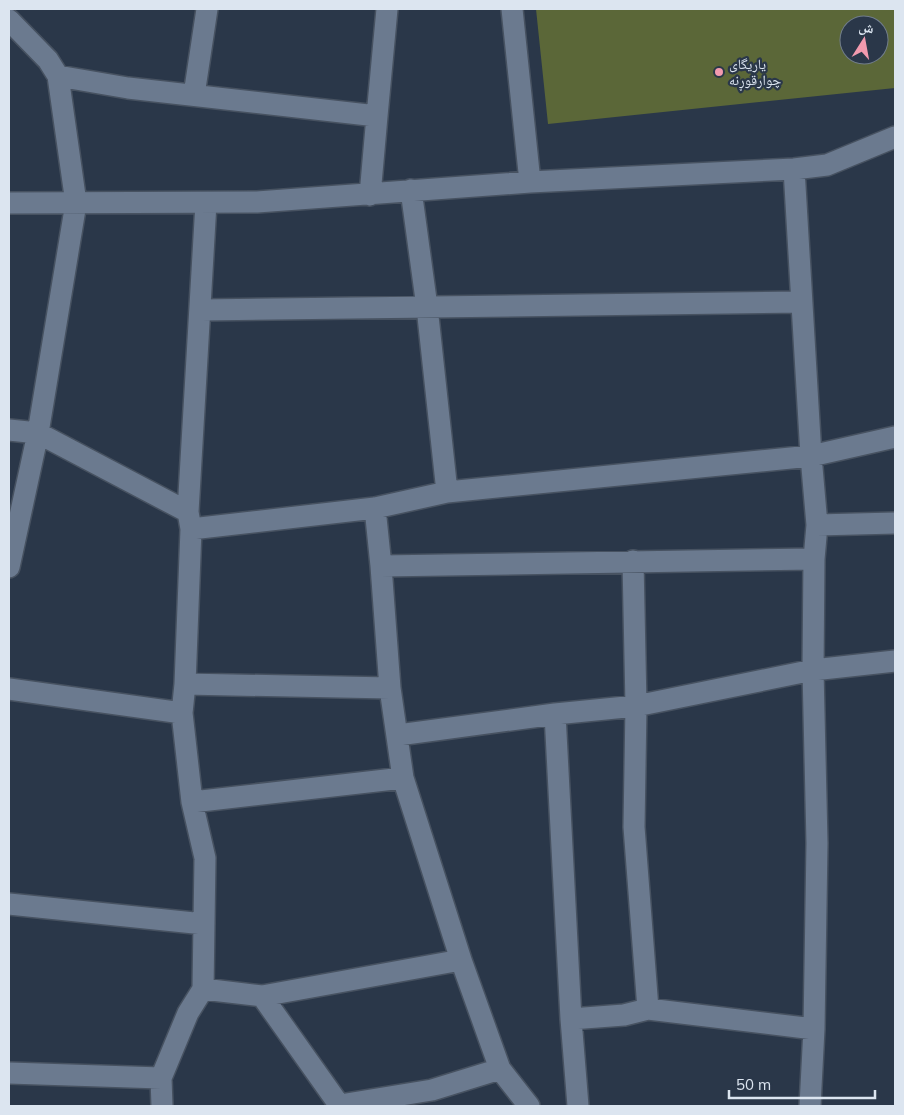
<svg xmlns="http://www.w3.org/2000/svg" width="904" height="1115" font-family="Mulish,'Noto Naskh Arabic',sans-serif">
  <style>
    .green { fill: #5b6738; fill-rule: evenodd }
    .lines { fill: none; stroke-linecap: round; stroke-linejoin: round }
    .minor-casing { stroke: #475261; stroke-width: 24 }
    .minor { stroke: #6b7a8f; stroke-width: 21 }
    .poi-dot { fill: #f29aae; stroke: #2a3749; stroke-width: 2 }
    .labels { text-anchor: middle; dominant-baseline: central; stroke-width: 4.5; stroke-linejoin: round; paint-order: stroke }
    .poi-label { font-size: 14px; fill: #dce5f0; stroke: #2a3749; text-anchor: start }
  </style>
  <rect width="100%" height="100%" fill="#2a3749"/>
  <path class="green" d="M536 9H895V88L548 124ZM849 25H879V55H849Z"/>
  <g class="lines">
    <defs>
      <path id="minor" d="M512 9 530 182
        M9 20 48 60 58 76 76 203 38 433 9 567
        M58 76 128 88 377 116 370 195
        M194 95 207 9
        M377 116 387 9
        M794 169 811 456 817 525 814 559 813 670 817 843 814 1029 810 1106
        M411 190 427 307 447 492
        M9 203 257 202 530 182 794 169 827 165 895 137
        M201 310 801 302
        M9 430 38 433 188 512
        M375 508 381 566 390 688 403 778 461 960
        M817 525 895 523
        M191 529 375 508 447 492 811 456 895 437
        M633 561 636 706 634 827 648 1009
        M381 566 814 559
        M185 684 390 688
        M9 689 182 713
        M555 714 571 1019 578 1106
        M398 735 555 714 636 706 813 670 895 661
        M192 802 403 778
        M9 904 204 924
        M203 989 262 996 461 960 500 1069 529 1106
        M262 996 340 1106
        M571 1019 624 1015 648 1009 814 1029
        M9 1073 161 1078
        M340 1105 432 1090 500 1069
        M162 1106 161 1078 188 1013 203 989 205 858 192 802 182 713 185 684 191 529 188 512 206 203"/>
    </defs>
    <use href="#minor" class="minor-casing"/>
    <use href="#minor" class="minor"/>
  </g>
  <circle class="poi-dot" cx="719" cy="72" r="5"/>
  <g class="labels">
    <g class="poi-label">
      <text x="729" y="64">یاریگای<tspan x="729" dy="16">چوارقوڕنە</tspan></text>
    </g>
  </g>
  <rect width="904" height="1115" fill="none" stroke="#dce5f0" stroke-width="20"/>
  <g transform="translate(864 40) rotate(11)"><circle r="24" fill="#2a3749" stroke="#717d8c"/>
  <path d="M0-4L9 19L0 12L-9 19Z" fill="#f29aae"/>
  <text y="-8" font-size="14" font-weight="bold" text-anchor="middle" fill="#dce5f0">ش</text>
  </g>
  <path d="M729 1090v8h146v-8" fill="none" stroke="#dce5f0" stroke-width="2.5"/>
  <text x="736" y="1090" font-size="15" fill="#dce5f0" stroke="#2a3749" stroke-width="4" paint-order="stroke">50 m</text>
</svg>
